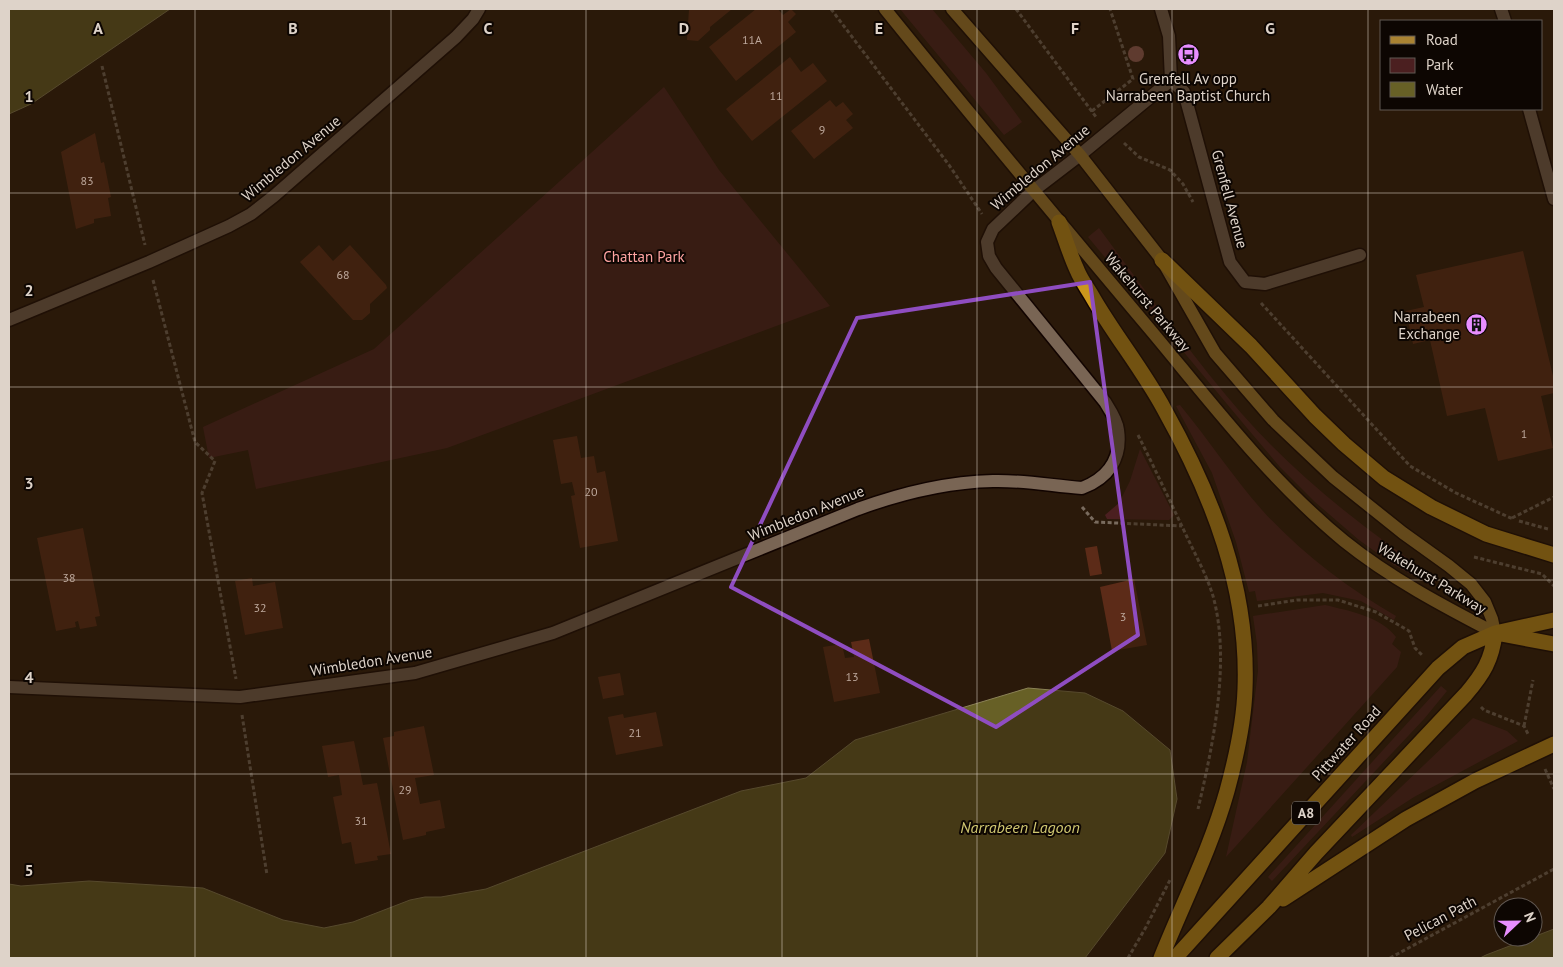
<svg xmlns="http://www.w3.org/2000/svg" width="1563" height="967" font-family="'PT Sans',sans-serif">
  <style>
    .green { fill: #4b1f20 }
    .water { fill: #676026; stroke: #8b8257 }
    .building { fill: #5c2b18 }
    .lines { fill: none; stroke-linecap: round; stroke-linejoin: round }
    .minor-casing { stroke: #120400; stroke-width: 15 }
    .major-casing { stroke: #120400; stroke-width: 15 }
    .highway-casing { stroke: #120400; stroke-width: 18 }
    .path { stroke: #796b5e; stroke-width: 3; stroke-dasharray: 4 2.5; stroke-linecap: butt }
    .minor { stroke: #796554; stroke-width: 12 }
    .major { stroke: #aa8332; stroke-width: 12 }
    .highway { stroke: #cb971c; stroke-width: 15 }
    .tree { fill: #9f655e }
    .marked { fill: none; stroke: #8f4dc1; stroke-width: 4; stroke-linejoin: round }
    .grid { fill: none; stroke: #ded3c9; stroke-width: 1; stroke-opacity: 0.55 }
    .labels { text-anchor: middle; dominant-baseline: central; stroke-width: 4; stroke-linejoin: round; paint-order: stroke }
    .number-label { font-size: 12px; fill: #bea99d }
    .shield { fill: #0d0602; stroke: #9f968d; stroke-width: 1 }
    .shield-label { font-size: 14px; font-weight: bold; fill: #ded3c9 }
    .poi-label { font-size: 15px; fill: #ded3c9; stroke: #0d0602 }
    .street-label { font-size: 15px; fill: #ded3c9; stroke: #0d0602 }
    .park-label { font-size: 15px; fill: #ffa4a2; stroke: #0d0602 }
    .water-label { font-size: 16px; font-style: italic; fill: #d1c871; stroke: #0d0602 }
    .grid-label { font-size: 16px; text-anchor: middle; font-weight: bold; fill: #ded3c9; stroke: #0d0602; stroke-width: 4; stroke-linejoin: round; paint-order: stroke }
  </style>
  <rect width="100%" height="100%" fill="#2a190a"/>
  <path class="green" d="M900 9H932L986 73 1022 122 1004 135Z
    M664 87 719 170 830 306 447 448 256 489 248 450 209 458 203 427 374 349Z
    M1099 228C1145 290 1191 355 1242 414 1299 479 1367 531 1438 579L1432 586 1394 565 1359 540 1315 502 1280 467 1247 428 1088 237Z
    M1180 405C1208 439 1233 477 1262 510 1300 552 1347 588 1396 616L1394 620 1361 601 1323 593 1257 601 1255 591 1249 592 1236 542 1212 473 1176 406Z
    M1140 449 1174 515 1169 520 1107 519 1105 515 1119 503 1130 481Z
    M1325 605C1349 611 1380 616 1396 637L1392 644 1401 652 1397 667 1226 857 1247 762 1258 671 1257 644 1253 616Z
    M1441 686 1447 691 1424 719 1272 881 1268 877Z
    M1473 718 1507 731 1518 741 1414 797 1352 837 1351 835Z"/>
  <path class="water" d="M9 9H170L31 104 9 114Z
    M1028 688 1085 693 1123 711 1170 750 1177 799 1165 853 1085 958H9V884L21 886 89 881 203 888 283 920 324 928 353 922 410 900 425 897H441L486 889 741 791 806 778 855 740Z
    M1554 929V958H1480L1486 955Z"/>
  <path class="building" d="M689 9H732L710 27V30L698 41 687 40Z
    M756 9H778L783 15 791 9 796 14 788 22 796 32 736 81 709 47Z
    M790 57 801 72 813 63 827 81 752 141 726 109Z
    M830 100 836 107 843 102 853 114 846 120 853 128 814 159 791 131Z
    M95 133 101 163 104 162 111 197 108 198 111 216 94 219V223L76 229 61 152Z
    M319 245 333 261 350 245 386 285 387 288 370 304V313L362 320H353L300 262Z
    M1523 251 1554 380V393L1541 396 1553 448 1498 461 1485 408 1447 416 1430 340 1413 344 1406 311 1424 307 1416 275Z
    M577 436 581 458 594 456 597 473 605 471 618 541 580 548 571 496 575 495 572 482 561 484 553 440Z
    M83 528 100 616 95 617 97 626 80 629 78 621 75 622 76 627 56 631 37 538Z
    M1097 546 1102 574 1090 576 1085 548Z
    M252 578 253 586 275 582 283 628 245 635 235 581Z
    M1134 579 1147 645 1112 651 1100 587Z
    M869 639 880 693 834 702 823 647 842 644 845 658 854 657 851 642Z
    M620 673 624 695 603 699 598 677Z
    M656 712 663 746 616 755 608 717 623 714 624 718Z
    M424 726 434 775 415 778 420 804 440 800 445 828 426 832V835L403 840 383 738 394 736V732Z
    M354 741 363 785 377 783 391 854 377 856 378 860 355 864 351 842 342 844 333 797 342 795 339 775 328 777 322 746Z"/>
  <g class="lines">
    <defs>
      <path id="minor" d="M1161 9 1169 36 1171 80 1184 92 1230 262 1245 282 1265 284 1360 255
        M1501 9 1505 21
        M1529 109 1554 199
        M9 320 149 262 229 226 251 214 274 196 456 37 473 19 479 9
        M9 687 240 697 415 673 553 633 858 509C902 493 947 482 993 481 1023 480 1053 486 1082 488 1108 478 1122 459 1118 430 1117 420 1110 410 1105 402L996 268 989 256 987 242 993 229 1033 191 1080 155 1171 80"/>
      <path id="major" d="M885 9C973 118 1063 226 1153 333 1213 405 1271 481 1344 541 1390 578 1443 606 1495 633
        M952 9 1080 155 1162 260 1215 353 1273 420 1333 477 1403 533 1449 566 1471 584 1485 602 1492 619 1495 633"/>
      <path id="highway" d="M1059 222C1065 238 1070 255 1077 270 1081 280 1088 289 1093 298 1115 336 1143 370 1164 409 1212 495 1249 588 1245 689 1244 723 1236 758 1227 791 1211 848 1183 903 1161 958
        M1162 260 1251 346 1315 416 1344 444 1384 478 1431 507 1486 534 1554 555
        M1501 634 1554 644
        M1283 899 1406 819 1475 781 1554 744
        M1175 958 1438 668 1463 647 1495 633 1554 620
        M1217 958 1269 907 1316 853 1466 694C1483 674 1492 660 1495 633"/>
    </defs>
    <use href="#minor" class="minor-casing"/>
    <use href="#major" class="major-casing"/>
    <use href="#highway" class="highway-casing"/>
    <path class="path" d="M831 9 949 165 982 214
      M1016 9 1096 117
      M102 66 145 245
      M1092 111 1133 79 1110 9
      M1124 143 1139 157 1170 170 1183 184 1193 202
      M153 280 195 442 215 461 202 493 236 679
      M1261 303 1410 466 1456 493 1513 519
      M1138 435C1155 469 1171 503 1187 537 1196 556 1207 576 1213 596 1231 661 1213 745 1198 809
      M1082 507 1095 522 1182 526
      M1512 518 1554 497
      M1519 521 1548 529
      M1474 557 1542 574 1554 586
      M1258 606 1297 600H1338L1376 612 1409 631 1415 648 1422 655
      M1481 707 1484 710 1524 726 1528 734
      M242 715 267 875
      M1524 726 1533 680
      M1545 769 1554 789
      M1128 958 1146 927 1170 880
      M1390 958 1554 869"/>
    <use href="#minor" class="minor"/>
    <use href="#major" class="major"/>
    <use href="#highway" class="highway"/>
  </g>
  <circle class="tree" cx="1136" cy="54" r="8"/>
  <path d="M0 0H1563V967H0ZM1090 282 1138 635 996 727 731 587 857 318Z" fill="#2a190a" fill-opacity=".55" fill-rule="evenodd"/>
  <path class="marked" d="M1090 282 1138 635 996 727 731 587 857 318Z"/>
  <path class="grid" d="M195 9V958M391 9V958M586 9V958M782 9V958M977 9V958M1172 9V958M1368 9V958M9 193H1554M9 387H1554M9 580H1554M9 774H1554"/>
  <defs>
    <symbol id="bus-disc" viewBox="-11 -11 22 22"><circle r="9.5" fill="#e88eff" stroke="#0d0602"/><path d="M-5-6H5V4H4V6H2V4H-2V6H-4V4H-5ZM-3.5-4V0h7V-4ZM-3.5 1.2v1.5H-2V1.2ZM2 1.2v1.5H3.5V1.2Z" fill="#111"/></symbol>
    <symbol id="building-disc" viewBox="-11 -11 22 22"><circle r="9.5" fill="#e88eff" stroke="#0d0602"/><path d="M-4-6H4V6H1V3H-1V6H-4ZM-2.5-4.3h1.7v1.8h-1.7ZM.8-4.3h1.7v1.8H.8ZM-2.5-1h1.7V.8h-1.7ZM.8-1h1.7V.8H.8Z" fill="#111"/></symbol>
  </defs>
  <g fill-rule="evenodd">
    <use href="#bus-disc" x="1176" y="42" width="25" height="25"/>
    <use href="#building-disc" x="1464" y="312" width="25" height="25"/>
  </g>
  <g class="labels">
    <g class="number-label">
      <text x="752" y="39">11A</text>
      <text x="776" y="95">11</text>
      <text x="822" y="129">9</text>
      <text x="87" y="180">83</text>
      <text x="343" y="274">68</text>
      <text x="1524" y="433">1</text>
      <text x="591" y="491">20</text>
      <text x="69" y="577">38</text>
      <text x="260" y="607">32</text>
      <text x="1123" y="616">3</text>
      <text x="852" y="676">13</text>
      <text x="635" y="732">21</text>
      <text x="405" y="789">29</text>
      <text x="361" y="820">31</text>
    </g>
    <rect class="shield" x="1292" y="801.5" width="28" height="23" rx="4"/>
    <g class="shield-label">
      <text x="1306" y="813">A8</text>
    </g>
    <g class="poi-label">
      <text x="1188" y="78">Grenfell Av opp<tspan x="1188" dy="17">Narrabeen Baptist Church</tspan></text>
      <text x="1460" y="316" text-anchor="end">Narrabeen<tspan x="1460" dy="17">Exchange</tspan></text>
    </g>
    <g class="street-label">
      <text transform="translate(291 158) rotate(-40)">Wimbledon Avenue</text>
      <text transform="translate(1040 167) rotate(-40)">Wimbledon Avenue</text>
      <text transform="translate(1230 199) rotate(75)">Grenfell Avenue</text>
      <text transform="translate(1148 302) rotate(50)">Wakehurst Parkway</text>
      <text transform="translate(806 513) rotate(-22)">Wimbledon Avenue</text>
      <text transform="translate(1432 578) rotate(31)">Wakehurst Parkway</text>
      <text transform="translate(371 661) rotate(-9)">Wimbledon Avenue</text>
      <text transform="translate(1346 743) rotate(-48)">Pittwater Road</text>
      <text transform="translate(1440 918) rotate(-28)">Pelican Path</text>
    </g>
    <g class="park-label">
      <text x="644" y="256">Chattan Park</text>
    </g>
    <g class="water-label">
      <text x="1020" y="827">Narrabeen Lagoon</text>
    </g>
  </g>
  <g class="grid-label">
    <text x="98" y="34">A</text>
    <text x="293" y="34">B</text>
    <text x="488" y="34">C</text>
    <text x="684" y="34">D</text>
    <text x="879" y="34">E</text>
    <text x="1075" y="34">F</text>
    <text x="1270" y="34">G</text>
    <text x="29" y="102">1</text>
    <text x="29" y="296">2</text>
    <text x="29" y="489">3</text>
    <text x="29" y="683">4</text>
    <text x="29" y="876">5</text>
  </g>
  <rect width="1563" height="967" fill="none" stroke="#ded3c9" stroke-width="20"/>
  <rect x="1380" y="20" width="162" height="90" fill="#0d0602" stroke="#615852"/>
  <rect x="1390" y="36" width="25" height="8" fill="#aa8332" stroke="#615852"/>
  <text x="1426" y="45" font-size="15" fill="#ded3c9">Road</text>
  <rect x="1390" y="58" width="25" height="15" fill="#4b1f20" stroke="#615852"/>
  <text x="1426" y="70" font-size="15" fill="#ded3c9">Park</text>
  <rect x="1390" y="82" width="25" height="15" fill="#676026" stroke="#615852"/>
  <text x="1426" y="95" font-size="15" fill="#ded3c9">Water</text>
  <g transform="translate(1518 922) rotate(68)"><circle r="24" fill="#0d0602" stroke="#615852"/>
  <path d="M0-4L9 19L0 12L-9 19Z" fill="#e88eff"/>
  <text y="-8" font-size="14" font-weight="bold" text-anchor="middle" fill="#ded3c9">N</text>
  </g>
</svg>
